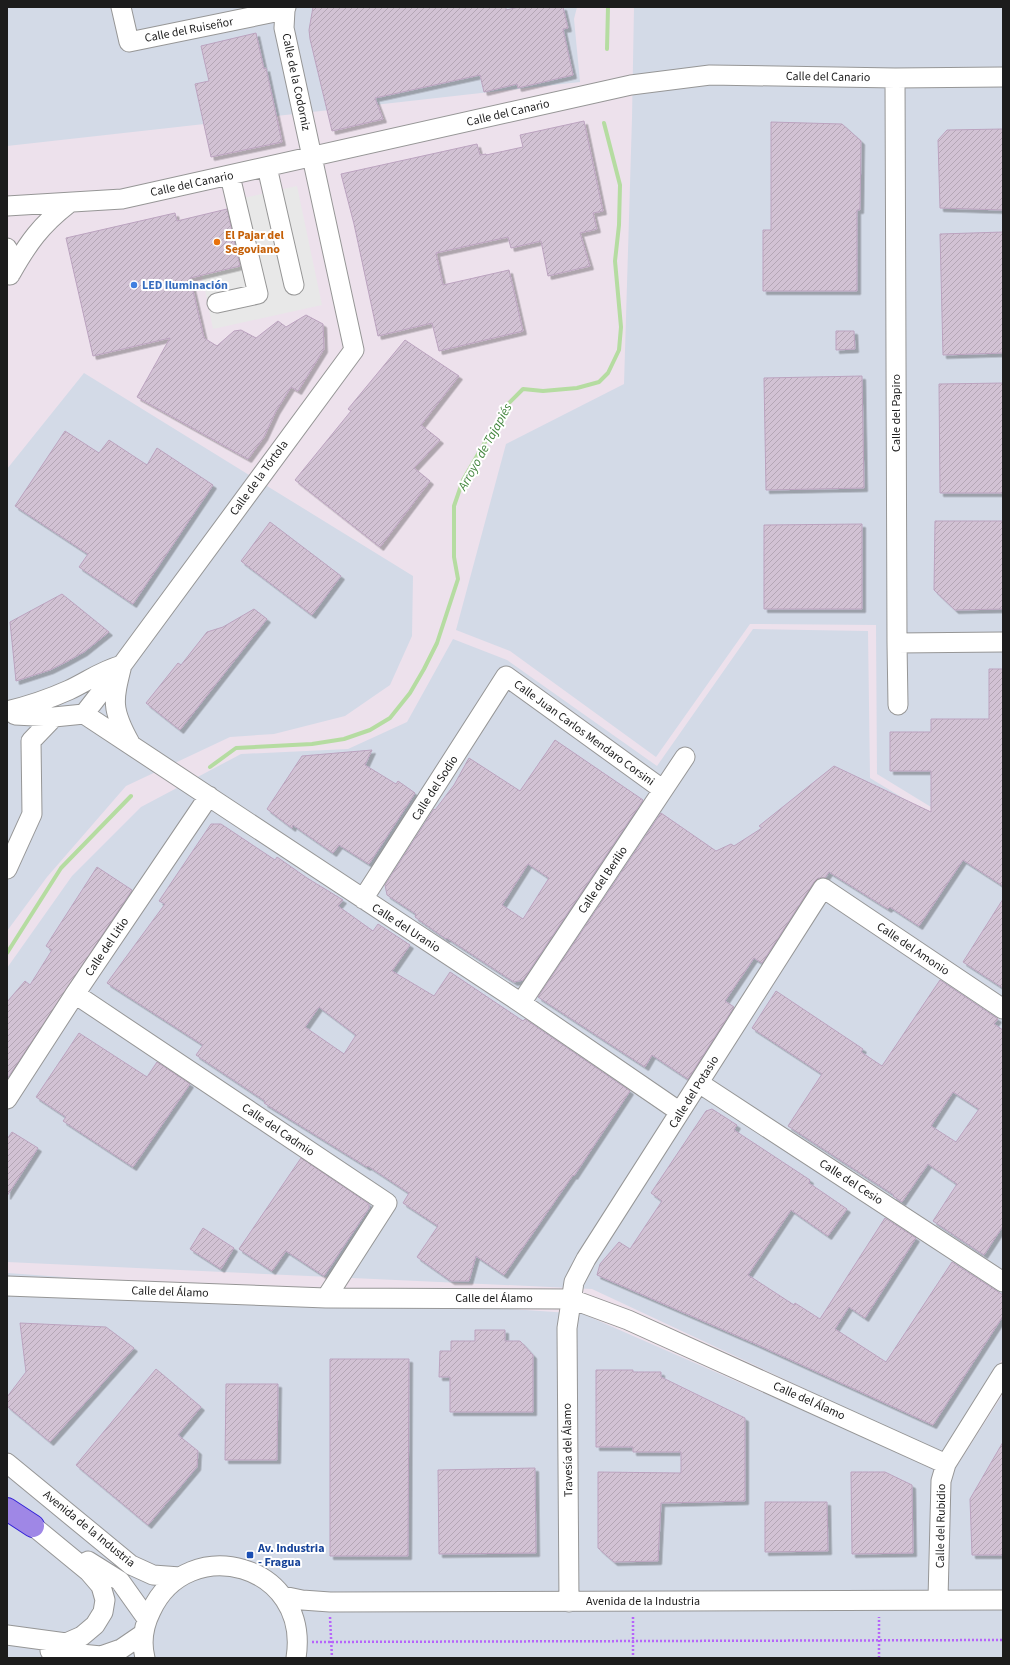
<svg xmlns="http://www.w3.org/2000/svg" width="1010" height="1665" font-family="'Source Sans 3',sans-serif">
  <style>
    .industrial { fill: #d3dae7 }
    .parking { fill: #e8e8e8 }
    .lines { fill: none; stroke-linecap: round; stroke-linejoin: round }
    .stream { stroke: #b5dca1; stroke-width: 4 }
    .building { fill: url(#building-hatch); stroke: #bba3bf; fill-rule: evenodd; filter: url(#shadow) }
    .minor-casing { stroke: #969696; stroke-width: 21 }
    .highway-casing { stroke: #3423d7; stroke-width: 24 }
    .path { stroke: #b665fa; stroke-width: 2.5; stroke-dasharray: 2 2; stroke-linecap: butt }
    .minor { stroke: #fff; stroke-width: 19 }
    .highway { stroke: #9f87e6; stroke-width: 22 }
    .food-dot { fill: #e8710a; stroke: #fff; stroke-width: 1.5 }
    .shop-dot { fill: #3f7fe0; stroke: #fff; stroke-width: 1.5 }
    .transit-dot { fill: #1a4fb4; stroke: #fff; stroke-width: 1.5 }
    .labels { text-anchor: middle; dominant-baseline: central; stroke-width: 4; stroke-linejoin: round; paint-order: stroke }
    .street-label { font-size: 12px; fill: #1c1c1c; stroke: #fff }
    .food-label { font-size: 12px; font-weight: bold; fill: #c56008; stroke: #fff; text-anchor: start }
    .shop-label { font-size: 12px; font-weight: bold; fill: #366cbe; stroke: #fff; text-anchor: start }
    .transit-label { font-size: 12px; font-weight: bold; fill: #164399; stroke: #fff; text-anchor: start }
    .water-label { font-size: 13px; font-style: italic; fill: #40843b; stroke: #fff }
  </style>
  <defs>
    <pattern id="building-hatch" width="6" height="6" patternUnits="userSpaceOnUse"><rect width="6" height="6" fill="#d2c2d4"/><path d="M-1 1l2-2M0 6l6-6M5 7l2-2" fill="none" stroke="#b4a6b5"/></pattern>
    <filter id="shadow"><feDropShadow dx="3.5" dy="3.5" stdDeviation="0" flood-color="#0004"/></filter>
  </defs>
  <rect width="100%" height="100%" fill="#ede1ec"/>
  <path class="industrial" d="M7 7H577L574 19 580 82 7 146Z
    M634 7H1003V851L877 774 876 625 750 624 656 757 510 651 456 630 506 444 624 384 632 118Z
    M84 373 413 576 412 636 390 685 345 716 274 734 230 737 126 786 47 877 7 931V469Z
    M753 629 868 631 870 778 1003 859V1358L942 1453 592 1289 7 1262V968L72 876 141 807 241 754 348 749 407 722 453 639 507 660 657 766Z
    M7 1273 583 1314 951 1475 1003 1394V1658H7Z"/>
  <path class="parking" d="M297 186 322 305 213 329 202 275 247 264 230 201Z"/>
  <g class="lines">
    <path class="stream" d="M607 49 608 7
      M210 767 236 748 312 744 344 739 370 730 390 718 410 693 424 669 437 643 458 579 454 557V506L463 480 506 406 523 389 543 391 577 388 599 382 608 373 619 350 621 327 615 261 619 225 620 185 604 123
      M7 953 61 868 131 796"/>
  </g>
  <path class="building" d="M313 7H506V10L519 7H563L568 28 563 29 573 75 518 88 517 84 484 92 480 75 375 98 383 119 332 131 310 39 309 30Z
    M256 33 264 69 266 68 282 142 211 157 195 84 209 81 201 46Z
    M584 121 603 211 593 213 597 229 580 233 590 266 548 276 541 241 511 248 508 237 436 253 443 285 509 270 523 331 439 351 432 323 378 336 354 224 341 174 477 144 480 155 486 154V155L523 147 520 135Z
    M771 122 842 124 861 141 860 210H857V291H763V230H771Z
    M1003 129V210L940 208 938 140 947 130Z
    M227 209 240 266 190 278 204 338 217 346 234 331 241 330 256 338 278 321 286 327 306 315 323 324 324 349 298 391 291 387 276 411 264 437 248 459 137 397 170 338 93 356 66 238 175 213 177 221Z
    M1003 232V353L943 355 940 234Z
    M836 331H854L855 349 836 350Z
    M405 340 459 376 421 425 440 440 414 468 430 481 380 547 295 480 351 411 348 409Z
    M862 376 864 488 766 490 764 378Z
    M1003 383V493H940L939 384Z
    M65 431 99 453 109 440 147 465 157 448 213 485 133 604 79 567 88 554 15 506Z
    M935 521H1003V609L955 610 934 590Z
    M270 522 341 576 312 615 241 561Z
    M862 524V609H764V525Z
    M62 594 109 632 84 652 66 662 50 670 16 681 10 622Z
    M254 609 267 619 180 730 146 703 178 663 181 665 207 632 223 627Z
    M989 669H1003V886L963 860 919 926 890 907 888 909 829 872 825 878H818L814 882 762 963 754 958 725 1001 734 1007 688 1079 652 1055 645 1067 538 997 661 813 716 851 731 844 734 846 762 828 759 826 834 766 931 812V771H890V732H931V719H989Z
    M555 740 643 800 523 980 514 982 447 938 446 939 415 917 416 914 387 895 385 885 434 809 435 810 454 785 469 758 520 791ZM528 864 549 878 523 919 502 905Z
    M372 750 365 765 396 784 398 781 415 793 369 864 339 845 333 853 293 825 292 828 267 809 302 756Z
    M211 824H221L275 860 277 857 307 878 343 900 338 906 373 931 378 924 410 945 392 971 434 996 450 972 523 1021 525 1019 630 1091 574 1176 573 1175 504 1275 476 1256 469 1281H451L417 1257 438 1226 403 1203 409 1193 368 1166 367 1167 264 1103 265 1101 196 1055 203 1045 107 983 165 904 159 901ZM319 1007 356 1035 344 1054 305 1027Z
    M97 867 132 890 7 1079V1002L25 981 30 985 52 950 46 946Z
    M1003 899V988L963 962Z
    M940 980 998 1019 994 1024 1003 1030V1226L984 1255 933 1221 957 1184 928 1164 902 1202 893 1196 894 1195 788 1126 822 1074 752 1028 776 991 863 1049 861 1052 882 1066ZM953 1092 979 1109 956 1142 931 1126Z
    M79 1033 147 1077 157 1062 190 1084 133 1167 63 1121 66 1117 36 1097Z
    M712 1109 737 1125 734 1130 810 1180 809 1183 847 1209 828 1236 791 1210 748 1275 794 1305 795 1303 820 1319 885 1218 916 1238 865 1318 849 1307 835 1329 886 1362 952 1262 1003 1295V1316L933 1425 756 1344 597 1275 600 1264 619 1242 630 1249 662 1201 651 1193 706 1111Z
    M12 1132 38 1148 7 1196V1139Z
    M301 1158 369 1204V1208L324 1276 286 1251 272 1271 239 1249Z
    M203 1228 234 1248 221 1269 190 1249Z
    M20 1323 106 1327 134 1348 50 1442 7 1406V1397L26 1372Z
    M475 1330H505V1341H520L533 1355V1412H450V1377H439L440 1351H451V1341H475Z
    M330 1359H409L408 1556H330Z
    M156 1369 201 1407 178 1435 198 1451 197 1467 148 1525 76 1465Z
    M596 1370H633V1372H661V1377L745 1418V1501L661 1503 658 1561 614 1562 598 1548V1472L681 1473V1452H633V1447H596Z
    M226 1384H278L277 1460H225Z
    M1003 1442V1555H972L970 1499Z
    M535 1468 536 1553 439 1554 438 1470Z
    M851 1472H885L912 1485 913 1553 852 1554Z
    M765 1502H827L828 1551 765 1552Z"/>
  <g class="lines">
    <defs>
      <path id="minor" d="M121 7 129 42 285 10
        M895 78 897 643 1003 642
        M267 167 294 285
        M7 206 122 199 631 85 710 75 895 78 1003 77
        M7 248 12 261 10 275
        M11 273C28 243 41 225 68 204
        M217 303 258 294 230 176
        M897 643 898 705
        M122 665C113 701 111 709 130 743
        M7 711C28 706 49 699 69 690 88 681 101 671 122 665L354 350 284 28 285 10 286 7
        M84 714 119 669
        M15 715 54 717 84 714 521 1003 680 1112
        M7 869 32 814 31 741 54 717
        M363 899 506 676 662 789
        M75 994 387 1203 326 1298
        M521 1003 685 757
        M699 1083 1003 1282
        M7 1099 75 994 209 796
        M7 1286 326 1298 571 1299 628 1320 946 1464
        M7 1463 131 1565 153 1575 180 1577
        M88 1561 120 1581 147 1619
        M283 1596 302 1600 330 1602 1003 1600
        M938 1599 941 1481 946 1464 1003 1373
        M569 1602 567 1328 574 1282 586 1259 823 888 1003 1009
        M7 1635 66 1643 82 1636 95 1625 103 1612 105 1600 101 1586 89 1572 33 1526
        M50 1651 101 1656 104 1658
        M101 1656 121 1649 143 1634
        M145 1658C141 1642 144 1625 151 1611 188 1531 311 1564 296 1658"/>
      <path id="highway" d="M7 1509 33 1526"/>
    </defs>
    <use href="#minor" class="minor-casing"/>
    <use href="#highway" class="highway-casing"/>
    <path class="path" d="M330 1617 332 1658
      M633 1617V1658
      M312 1642 1003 1640
      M879 1658V1617"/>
    <use href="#minor" class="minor"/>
    <use href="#highway" class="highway"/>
  </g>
  <circle class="food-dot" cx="217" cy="242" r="4"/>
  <circle class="shop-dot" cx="134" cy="285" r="4"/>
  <rect class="transit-dot" x="246" y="1551" width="8" height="8" rx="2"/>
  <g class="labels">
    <g class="street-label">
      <text transform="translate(189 30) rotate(-11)">Calle del Ruiseñor</text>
      <text transform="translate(828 77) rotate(1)">Calle del Canario</text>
      <text transform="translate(296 82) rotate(78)">Calle de la Codorniz</text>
      <text transform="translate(508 113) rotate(-13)">Calle del Canario</text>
      <text transform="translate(192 184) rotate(-12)">Calle del Canario</text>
      <text transform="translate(896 413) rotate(-90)">Calle del Papiro</text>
      <text transform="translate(259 478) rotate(-54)">Calle de la Tórtola</text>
      <text transform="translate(584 733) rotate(36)">Calle Juan Carlos Mendaro Corsini</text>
      <text transform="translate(435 788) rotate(-57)">Calle del Sodio</text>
      <text transform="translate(603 880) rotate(-56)">Calle del Berilio</text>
      <text transform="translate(406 928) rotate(33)">Calle del Uranio</text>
      <text transform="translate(107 947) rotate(-56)">Calle del Litio</text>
      <text transform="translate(913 949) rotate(34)">Calle del Amonio</text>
      <text transform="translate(694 1092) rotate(-58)">Calle del Potasio</text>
      <text transform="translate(278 1130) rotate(34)">Calle del Cadmio</text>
      <text transform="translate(851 1182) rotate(33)">Calle del Cesio</text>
      <text transform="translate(170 1292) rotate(2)">Calle del Álamo</text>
      <text x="494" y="1298">Calle del Álamo</text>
      <text transform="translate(809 1401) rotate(24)">Calle del Álamo</text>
      <text transform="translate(568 1450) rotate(-91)">Travesía del Álamo</text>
      <text transform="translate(941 1526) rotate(-89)">Calle del Rubidio</text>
      <text transform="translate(89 1529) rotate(39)">Avenida de la Industria</text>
      <text x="643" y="1601">Avenida de la Industria</text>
    </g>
    <g class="food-label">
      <text x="225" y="235">El Pajar del<tspan x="225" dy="14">Segoviano</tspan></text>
    </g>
    <g class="shop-label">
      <text x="142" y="285">LED Iluminación</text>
    </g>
    <g class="transit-label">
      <text x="258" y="1548">Av. Industria<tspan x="258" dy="14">- Fragua</tspan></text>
    </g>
    <g class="water-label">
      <text transform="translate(485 447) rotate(-61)">Arroyo de Tajapiés</text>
    </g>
  </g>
  <rect width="1010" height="1665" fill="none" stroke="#1c1c1c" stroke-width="16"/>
</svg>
